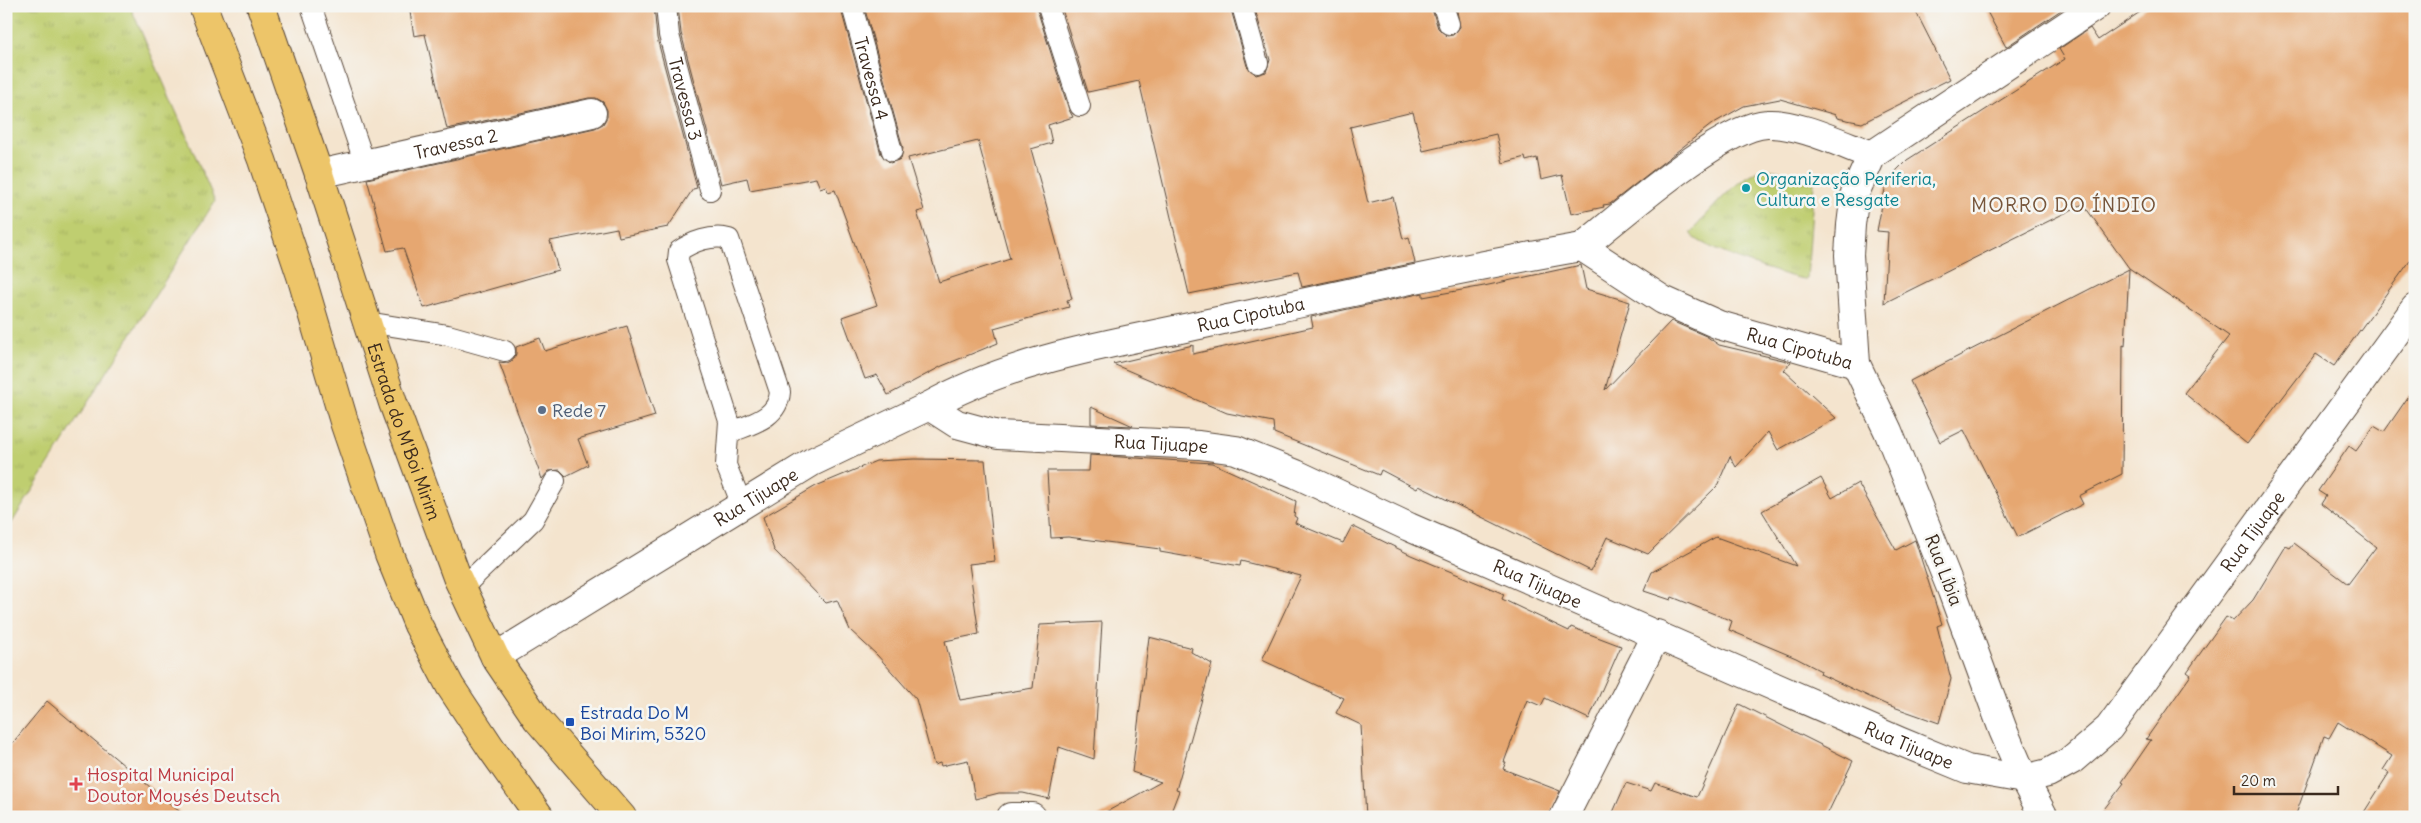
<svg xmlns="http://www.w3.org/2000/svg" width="2421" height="823" font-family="Delius,sans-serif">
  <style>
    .grass { fill: url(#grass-tufts); stroke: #7d7c47 }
    .building { fill: #e6a771; fill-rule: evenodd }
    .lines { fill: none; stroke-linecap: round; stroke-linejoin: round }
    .service-casing { stroke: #574638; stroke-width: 22 }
    .minor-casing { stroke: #574638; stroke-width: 30 }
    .primary-casing { stroke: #574638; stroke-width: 30 }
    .service { stroke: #fff; stroke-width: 20 }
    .minor { stroke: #fff; stroke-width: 28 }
    .primary { stroke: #edc569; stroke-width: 28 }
    .culture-dot { fill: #0f9aa8; stroke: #f6f6f2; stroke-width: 2 }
    .service-dot { fill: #5c6f8a; stroke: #f6f6f2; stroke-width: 2 }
    .transit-dot { fill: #1a4fb4; stroke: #f6f6f2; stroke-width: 2 }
    .health-dot { fill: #e0444e; stroke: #f6f6f2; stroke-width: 2 }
    .labels { text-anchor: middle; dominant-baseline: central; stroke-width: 5; stroke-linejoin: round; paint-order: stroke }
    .street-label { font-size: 18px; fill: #3b2a1e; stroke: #f6f6f2 }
    .culture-label { font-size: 18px; fill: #0d838f; stroke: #f6f6f2; text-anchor: start }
    .service-label { font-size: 18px; fill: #4e5e75; stroke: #f6f6f2; text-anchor: start }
    .transit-label { font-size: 18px; fill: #164399; stroke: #f6f6f2; text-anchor: start }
    .health-label { font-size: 18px; fill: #be3a42; stroke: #f6f6f2; text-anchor: start }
    .quarter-label { font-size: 20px; letter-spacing: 1px; fill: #77563b; stroke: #f6f6f2 }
  </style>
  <defs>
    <pattern id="grass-tufts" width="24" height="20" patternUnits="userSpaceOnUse" patternTransform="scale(1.25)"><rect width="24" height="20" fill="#bfce70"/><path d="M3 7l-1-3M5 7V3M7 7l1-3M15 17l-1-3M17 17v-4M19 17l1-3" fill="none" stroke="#a5b161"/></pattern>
  </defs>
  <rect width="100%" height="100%" fill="#f6f6f2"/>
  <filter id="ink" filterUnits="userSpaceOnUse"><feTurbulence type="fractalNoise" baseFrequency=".02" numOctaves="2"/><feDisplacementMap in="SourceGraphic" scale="10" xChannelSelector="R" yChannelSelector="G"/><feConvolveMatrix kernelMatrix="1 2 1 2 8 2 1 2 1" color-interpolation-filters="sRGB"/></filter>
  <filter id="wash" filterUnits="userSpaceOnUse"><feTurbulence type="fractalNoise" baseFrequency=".0096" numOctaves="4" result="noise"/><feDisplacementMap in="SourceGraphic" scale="20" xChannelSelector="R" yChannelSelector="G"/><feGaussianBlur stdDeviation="1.12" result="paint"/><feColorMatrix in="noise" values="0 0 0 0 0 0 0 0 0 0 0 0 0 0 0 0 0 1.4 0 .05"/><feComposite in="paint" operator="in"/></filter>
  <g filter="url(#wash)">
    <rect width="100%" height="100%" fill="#f4e4ce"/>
    <path class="grass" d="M6 6H130L215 201 6 532Z
      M1765 169 1799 174 1814 181 1807 279C1793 280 1696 246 1691 234V232C1710 212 1738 175 1765 169Z"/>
    <g id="blocks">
      <path class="building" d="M409 6H654L657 38 697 188 693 189 668 227 619 237 617 228 550 241 558 270 424 308 403 248 387 251 367 179 595 128 603 124 607 117V110L603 102 596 98H589L447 129 425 34 414 36Z
        M678 6H840L881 154 890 163 901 159 903 148 864 6H1036L1069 110 1073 117 1048 125 1052 143 1031 149 1072 299 1067 300 1069 307 994 328 998 343 942 366 888 395 877 375 865 379 842 317 877 305 835 190 828 192 826 186 820 188 816 178 750 190 747 178 721 184 681 33ZM978 141 1010 259 939 282 917 212 924 210 908 158Z
        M1061 6H1230L1247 66 1256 75 1266 72 1270 60 1254 6H1431L1438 28 1447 36 1453 35 1460 27 1456 6H1913L1950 79 1862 123 1837 118 1836 115 1780 99 1744 106 1712 124 1610 204 1603 205 1604 207 1571 214 1562 175 1541 180 1537 158 1526 161 1525 157 1503 163 1496 134 1423 151 1413 112 1350 127 1368 203 1393 197 1403 239 1409 237 1415 263 1302 287 1298 272 1189 294 1139 81 1088 92Z
        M1984 6H2067L2006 47Z
        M2149 6H2415V254L2334 366 2316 354 2247 444 2184 393 2229 336 2129 268 2083 204 1884 303 1888 232 1877 231 1885 189 1895 172 1907 160 2065 59 2059 49 2090 28 2098 40Z
        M1581 265 1586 289 1630 302 1605 390 1671 321 1706 336 1719 345 1791 362 1784 370 1836 418 1778 450 1768 432 1736 467 1730 456 1717 486 1648 554 1607 537 1591 571 1419 486 1417 489 1381 470 1379 475 1274 433 1273 422 1227 413 1113 364 1193 345V354L1313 327 1311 317 1423 293V297L1484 286Z
        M2129 269 2125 346 2123 345 2122 474 2079 496 2083 504 2018 537 1964 430 1940 442 1910 381Z
        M627 326 655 416 578 439 588 465 566 476 560 470 549 471 542 479 499 362 507 363 513 360 516 354V347L540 338 545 351Z
        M2415 387V817H2361L2389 773 2383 770 2392 756 2338 722 2329 738 2324 736 2295 817H2098L2124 783 2122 782 2151 740 2146 739 2191 675 2187 672 2226 617 2233 621 2253 600 2286 546 2290 548 2294 543 2348 584 2376 547 2321 504 2326 496 2318 491 2349 446 2356 451 2374 426 2384 432Z
        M1091 407 1133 426 1091 424Z
        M1090 455 1212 463 1296 501 1294 516 1297 518 1295 523 1343 543 1352 526 1411 555 1504 594 1502 599 1569 631 1571 627 1621 646 1589 719 1545 698 1541 706 1527 700 1504 762H1506L1503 769 1560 791 1549 817H1366L1361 725 1336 713 1344 698 1262 660 1301 576 1241 561 1240 566 1160 552V549L1068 537 1051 538 1047 471H1089Z
        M914 459 985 460 995 561 969 564 979 634 945 641 960 700 1033 688 1040 625 1102 622 1094 759 1059 747 1049 799 1023 793H999L975 799 968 760 941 766 940 763 934 765 916 699 877 655 850 630 837 600 826 603 774 550 763 517 816 486 876 461Z
        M1821 478 1832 498 1858 483 1896 550 1915 540 1942 624 1937 626 1951 679 1939 723 1885 704 1820 674 1821 671 1796 658 1729 630 1732 621 1672 597 1671 600 1644 591 1652 572 1716 537 1796 566 1762 511Z
        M1149 637 1192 648 1191 652 1212 664 1176 790 1179 791 1169 817H1097L1161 782 1132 772Z
        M47 701 186 817H6V751Z
        M1739 704 1853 761 1826 817H1611L1626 783 1651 791 1655 783 1697 797Z"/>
    </g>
  </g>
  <g filter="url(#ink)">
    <use href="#blocks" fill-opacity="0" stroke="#574638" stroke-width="1"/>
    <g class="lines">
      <defs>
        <g id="service">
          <path d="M311 6 365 164"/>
          <path id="s1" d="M666 6 669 35 710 190"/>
          <path id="s2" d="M852 6 892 151"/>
          <path d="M1048 6 1080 106"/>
          <path d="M1242 6 1258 63"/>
          <path d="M1443 6 1449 24"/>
          <path d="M367 322 448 335 505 351"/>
          <path d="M729 433C750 424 778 419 780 392L729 239C712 234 692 242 679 251L678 260 729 421 726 465 742 505"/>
          <path d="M462 588 533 520 555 481"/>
        </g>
        <g id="minor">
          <path id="s3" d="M319 174 592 113"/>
          <path d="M1582 247C1620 217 1722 126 1767 124 1796 122 1844 145 1872 155"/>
          <path id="s4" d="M929 406C1015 357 1122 342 1218 321 1339 295 1460 268 1582 247L1663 300 1719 325 1856 364"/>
          <path id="s5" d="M495 657 812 462 929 406 957 424 998 435 1199 445 1236 450 1296 474 1409 527 1899 741 1967 769 2024 779 2048 773 2072 760 2109 728 2415 308"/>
          <path d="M1011 817H1032"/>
          <path d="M1564 817 1657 634"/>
          <path d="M2044 817 2024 779 2003 730 1952 591 1888 431 1856 364 1849 255 1851 225 1855 193 1872 155 2096 6"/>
        </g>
        <g id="primary">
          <path d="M203 6 262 160 301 276 345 425 389 554 418 625 450 686 491 748 540 817"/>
          <path id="s6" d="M261 6 319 174 393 403 457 577 495 657 537 719 622 817"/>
        </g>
      </defs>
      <use href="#service" class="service-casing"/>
      <use href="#minor" class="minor-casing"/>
      <use href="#primary" class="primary-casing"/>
      <use href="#service" class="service"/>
      <use href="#minor" class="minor"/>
      <use href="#primary" class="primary"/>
    </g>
  </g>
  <circle class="culture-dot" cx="1746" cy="188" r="5"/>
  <circle class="service-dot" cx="542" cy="410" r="5"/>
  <rect class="transit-dot" x="565" y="717" width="10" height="10" rx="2.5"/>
  <path class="health-dot" d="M73.5 776.5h5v5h5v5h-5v5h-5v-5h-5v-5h5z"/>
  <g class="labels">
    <g class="street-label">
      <text stroke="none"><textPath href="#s2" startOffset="75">Travessa 4</textPath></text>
      <text stroke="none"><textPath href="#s1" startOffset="95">Travessa 3</textPath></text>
      <text stroke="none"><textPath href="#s3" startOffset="140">Travessa 2</textPath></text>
      <text stroke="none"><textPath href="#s4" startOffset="336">Rua Cipotuba</textPath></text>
      <text stroke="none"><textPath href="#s4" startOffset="916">Rua Cipotuba</textPath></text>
      <text stroke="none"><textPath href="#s6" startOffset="449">Estrada do M'Boi Mirim</textPath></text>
      <text stroke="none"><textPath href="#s5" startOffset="741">Rua Tijuape</textPath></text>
      <text stroke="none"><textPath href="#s5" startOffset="306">Rua Tijuape</textPath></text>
      <text stroke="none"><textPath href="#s5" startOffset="2016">Rua Tijuape</textPath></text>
      <text transform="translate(1944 570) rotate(69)">Rua Líbia</text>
      <text stroke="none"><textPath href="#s5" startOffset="1146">Rua Tijuape</textPath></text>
      <text stroke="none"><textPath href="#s5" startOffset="1551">Rua Tijuape</textPath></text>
    </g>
    <g class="culture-label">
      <text x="1756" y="178">Organização Periferia,<tspan x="1756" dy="21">Cultura e Resgate</tspan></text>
    </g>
    <g class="service-label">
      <text x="552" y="410">Rede 7</text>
    </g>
    <g class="transit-label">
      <text x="580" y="712">Estrada Do M<tspan x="580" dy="21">Boi Mirim, 5320</tspan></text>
    </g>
    <g class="health-label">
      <text x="87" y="774">Hospital Municipal<tspan x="87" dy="21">Doutor Moysés Deutsch</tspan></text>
    </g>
    <g class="quarter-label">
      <text x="2064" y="204">MORRO DO ÍNDIO</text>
    </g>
  </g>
  <rect width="2421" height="823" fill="none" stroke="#f6f6f2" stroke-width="25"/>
  <path d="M2234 786v8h104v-8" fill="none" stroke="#3b2a1e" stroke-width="2.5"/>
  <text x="2241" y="786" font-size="15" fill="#3b2a1e" stroke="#f6f6f2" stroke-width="4" paint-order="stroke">20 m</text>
</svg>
